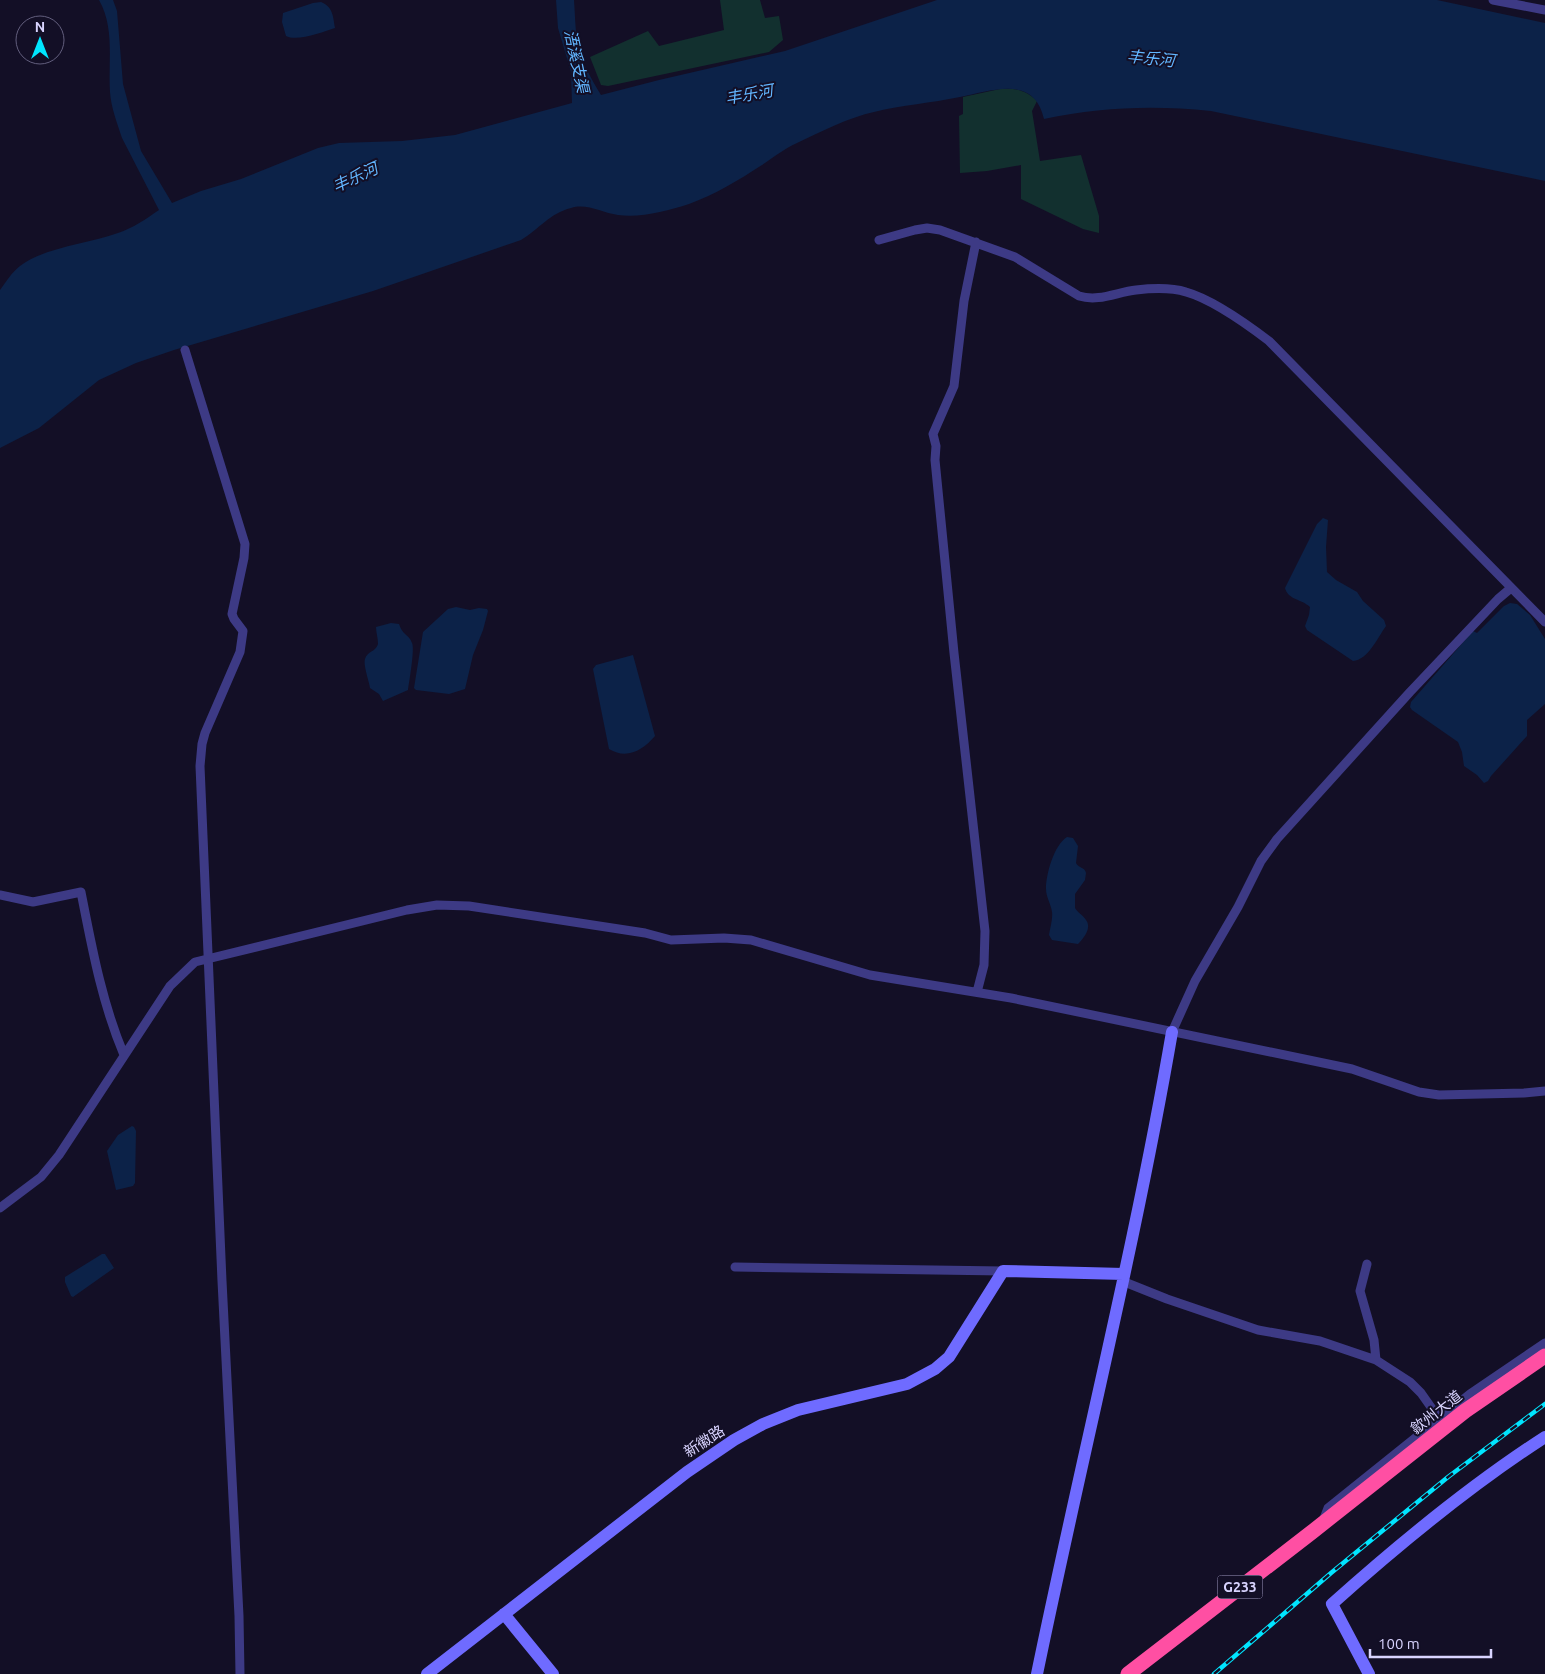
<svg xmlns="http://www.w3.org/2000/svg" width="1545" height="1674" font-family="Ubuntu,'Noto Sans SC',sans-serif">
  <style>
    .green { fill: #12302f }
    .water { fill: #0c2248 }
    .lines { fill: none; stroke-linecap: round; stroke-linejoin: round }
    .street { stroke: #3d3a85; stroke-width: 9 }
    .secondary { stroke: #6f6bff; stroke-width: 12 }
    .highway { stroke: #ff4fa3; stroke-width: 15 }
    .rail-casing { stroke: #00e5ff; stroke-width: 4.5 }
    .rail { stroke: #130f26; stroke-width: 2.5; stroke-dasharray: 8; stroke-linecap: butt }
    .labels { text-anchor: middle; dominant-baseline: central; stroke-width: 4; stroke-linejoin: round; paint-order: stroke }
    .shield { fill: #130f26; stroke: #9e99be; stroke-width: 1 }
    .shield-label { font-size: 14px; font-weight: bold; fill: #d9d4ff }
    .street-label { font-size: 15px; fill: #d9d4ff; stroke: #130f26 }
    .water-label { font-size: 16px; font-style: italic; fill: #62b6ff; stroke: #130f26 }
  </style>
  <rect width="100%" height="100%" fill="#130f26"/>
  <path class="green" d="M720 0H760L765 18 779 16 783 40 769 52 608 86 601 85 590 57 648 31 659 46 724 30Z
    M1000 89C1016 88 1026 90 1037 101L1032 111 1040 161 1081 155 1099 216V233L1083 229 1021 199V165L987 171 960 173 959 116 963 114V97Z"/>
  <path class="water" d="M99 0H113L117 11 123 84 141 151 172 203 201 191 241 179 318 148 339 143 402 141 455 135 572 103 571 72 558 28 556 0H574C575 13 575 27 577 40 580 59 591 79 601 95L659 80 785 51 937 0H1437L1545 23V181L1211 111C1153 105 1101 107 1044 119 1034 74 992 91 960 97 931 103 902 105 874 112 850 117 820 132 797 143 784 149 774 157 762 165 739 180 714 195 689 204 667 211 641 218 618 215 602 213 587 203 571 208 550 213 538 230 521 240L373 291 174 350 136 363 99 380 39 428 0 448V290C6 282 12 272 20 266 45 247 88 244 118 233 133 228 146 219 159 210L122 138C117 123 111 107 110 92 108 61 115 28 99 0Z
    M321 2C333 7 333 16 335 28 323 32 297 42 286 36L282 22 283 13 313 3Z
    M1323 518 1328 520 1326 547 1327 572 1336 580 1357 592 1363 601 1384 620 1386 626C1378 637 1368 660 1353 661L1307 630 1305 626 1309 615 1310 607C1302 599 1288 600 1285 588L1317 524Z
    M1510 603 1517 604 1530 615 1545 639V704L1527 720V736L1491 776 1488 781 1484 783 1477 775 1464 766 1462 752 1458 742 1412 710 1410 707 1411 702 1473 631 1477 633 1504 606Z
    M456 607 470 610 479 608 487 609 488 611 483 630 473 655 465 689 449 694 416 690 414 688 423 632 448 609Z
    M391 623 399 624C403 636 409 634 412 643 415 649 409 682 408 690L383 701 379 694 370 688C369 681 363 665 365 659 367 651 376 652 378 644 378 638 376 632 376 627Z
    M633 655 655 736C643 750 627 760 609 749L593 669 596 665Z
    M1067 837 1073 838 1078 846 1076 863C1078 868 1085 867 1086 873L1085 880 1075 894V908C1078 913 1083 915 1086 920 1092 928 1084 938 1078 944L1052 940 1049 935C1050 928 1053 919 1052 912 1051 904 1046 897 1046 889 1046 874 1054 845 1067 837Z
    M132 1126 134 1127 136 1131 135 1183 133 1186 116 1190 107 1151 118 1135Z
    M102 1254H105L114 1268 73 1297 71 1296 65 1282V1277Z"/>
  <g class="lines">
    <path class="street" d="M1493 0 1545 10
      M879 240 915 230 927 228 940 230 1015 257 1079 296C1099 302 1117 292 1136 290 1153 288 1170 287 1186 292 1211 299 1248 325 1269 341L1545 622
      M976 242 964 301 954 386 933 434 936 446 935 460 954 653 985 931 984 965 977 992
      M185 350 245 544 244 558 232 614 234 619 243 631 240 652 205 733 202 744 200 766 222 1281 239 1616 240 1674
      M0 895 33 902 81 892C92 948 102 1003 124 1055
      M1172 1032 1195 981 1238 907 1261 861 1277 839 1410 692 1498 599 1511 588
      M0 1208 41 1177 59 1155 170 986 195 962 407 910 437 905 469 906 645 933 671 940 724 938 751 940 870 975 1011 998 1352 1069 1419 1092 1439 1095 1524 1093 1545 1091
      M1367 1264 1360 1291 1374 1340 1376 1360
      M735 1267 1003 1271
      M1122 1281 1167 1299 1258 1330 1320 1341 1376 1360 1410 1382 1421 1393 1445 1427
      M1323 1521 1328 1508 1470 1394 1545 1343"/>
    <path class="secondary" d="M504 1614 553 1674
      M427 1674 687 1472 734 1440 763 1424 798 1410 907 1384 935 1369 949 1357 1003 1271 1124 1274
      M1037 1674C1081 1460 1135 1247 1172 1032
      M1369 1674 1332 1604C1399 1544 1469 1486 1545 1437"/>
    <path class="highway" d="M1128 1674 1312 1532 1465 1411 1545 1356"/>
    <defs>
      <path id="rail" d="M1214 1674 1331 1573 1448 1477 1545 1404"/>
    </defs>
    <use href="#rail" class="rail-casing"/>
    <use href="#rail" class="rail"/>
  </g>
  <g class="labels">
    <rect class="shield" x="1217.5" y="1575.5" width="45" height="23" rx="4"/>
    <g class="shield-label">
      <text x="1240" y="1587">G233</text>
    </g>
    <g class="street-label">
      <text transform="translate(1436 1412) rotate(-38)">歙州大道</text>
      <text transform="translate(704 1441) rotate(-33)">新徽路</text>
    </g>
    <g class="water-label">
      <text transform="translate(1151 58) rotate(6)">丰乐河</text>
      <text transform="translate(577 61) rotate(78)">浯溪支渠</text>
      <text transform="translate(749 94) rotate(-10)">丰乐河</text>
      <text transform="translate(355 177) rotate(-25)">丰乐河</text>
    </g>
  </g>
  <g transform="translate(40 40)"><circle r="24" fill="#130f26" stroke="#625e7d"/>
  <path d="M0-4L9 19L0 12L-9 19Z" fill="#00e5ff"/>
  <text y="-8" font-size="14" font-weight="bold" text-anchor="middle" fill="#d9d4ff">N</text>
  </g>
  <path d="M1370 1649v8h121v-8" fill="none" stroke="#d9d4ff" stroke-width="2.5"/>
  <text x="1378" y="1649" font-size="15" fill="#d9d4ff" stroke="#130f26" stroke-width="4" paint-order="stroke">100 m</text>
</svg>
